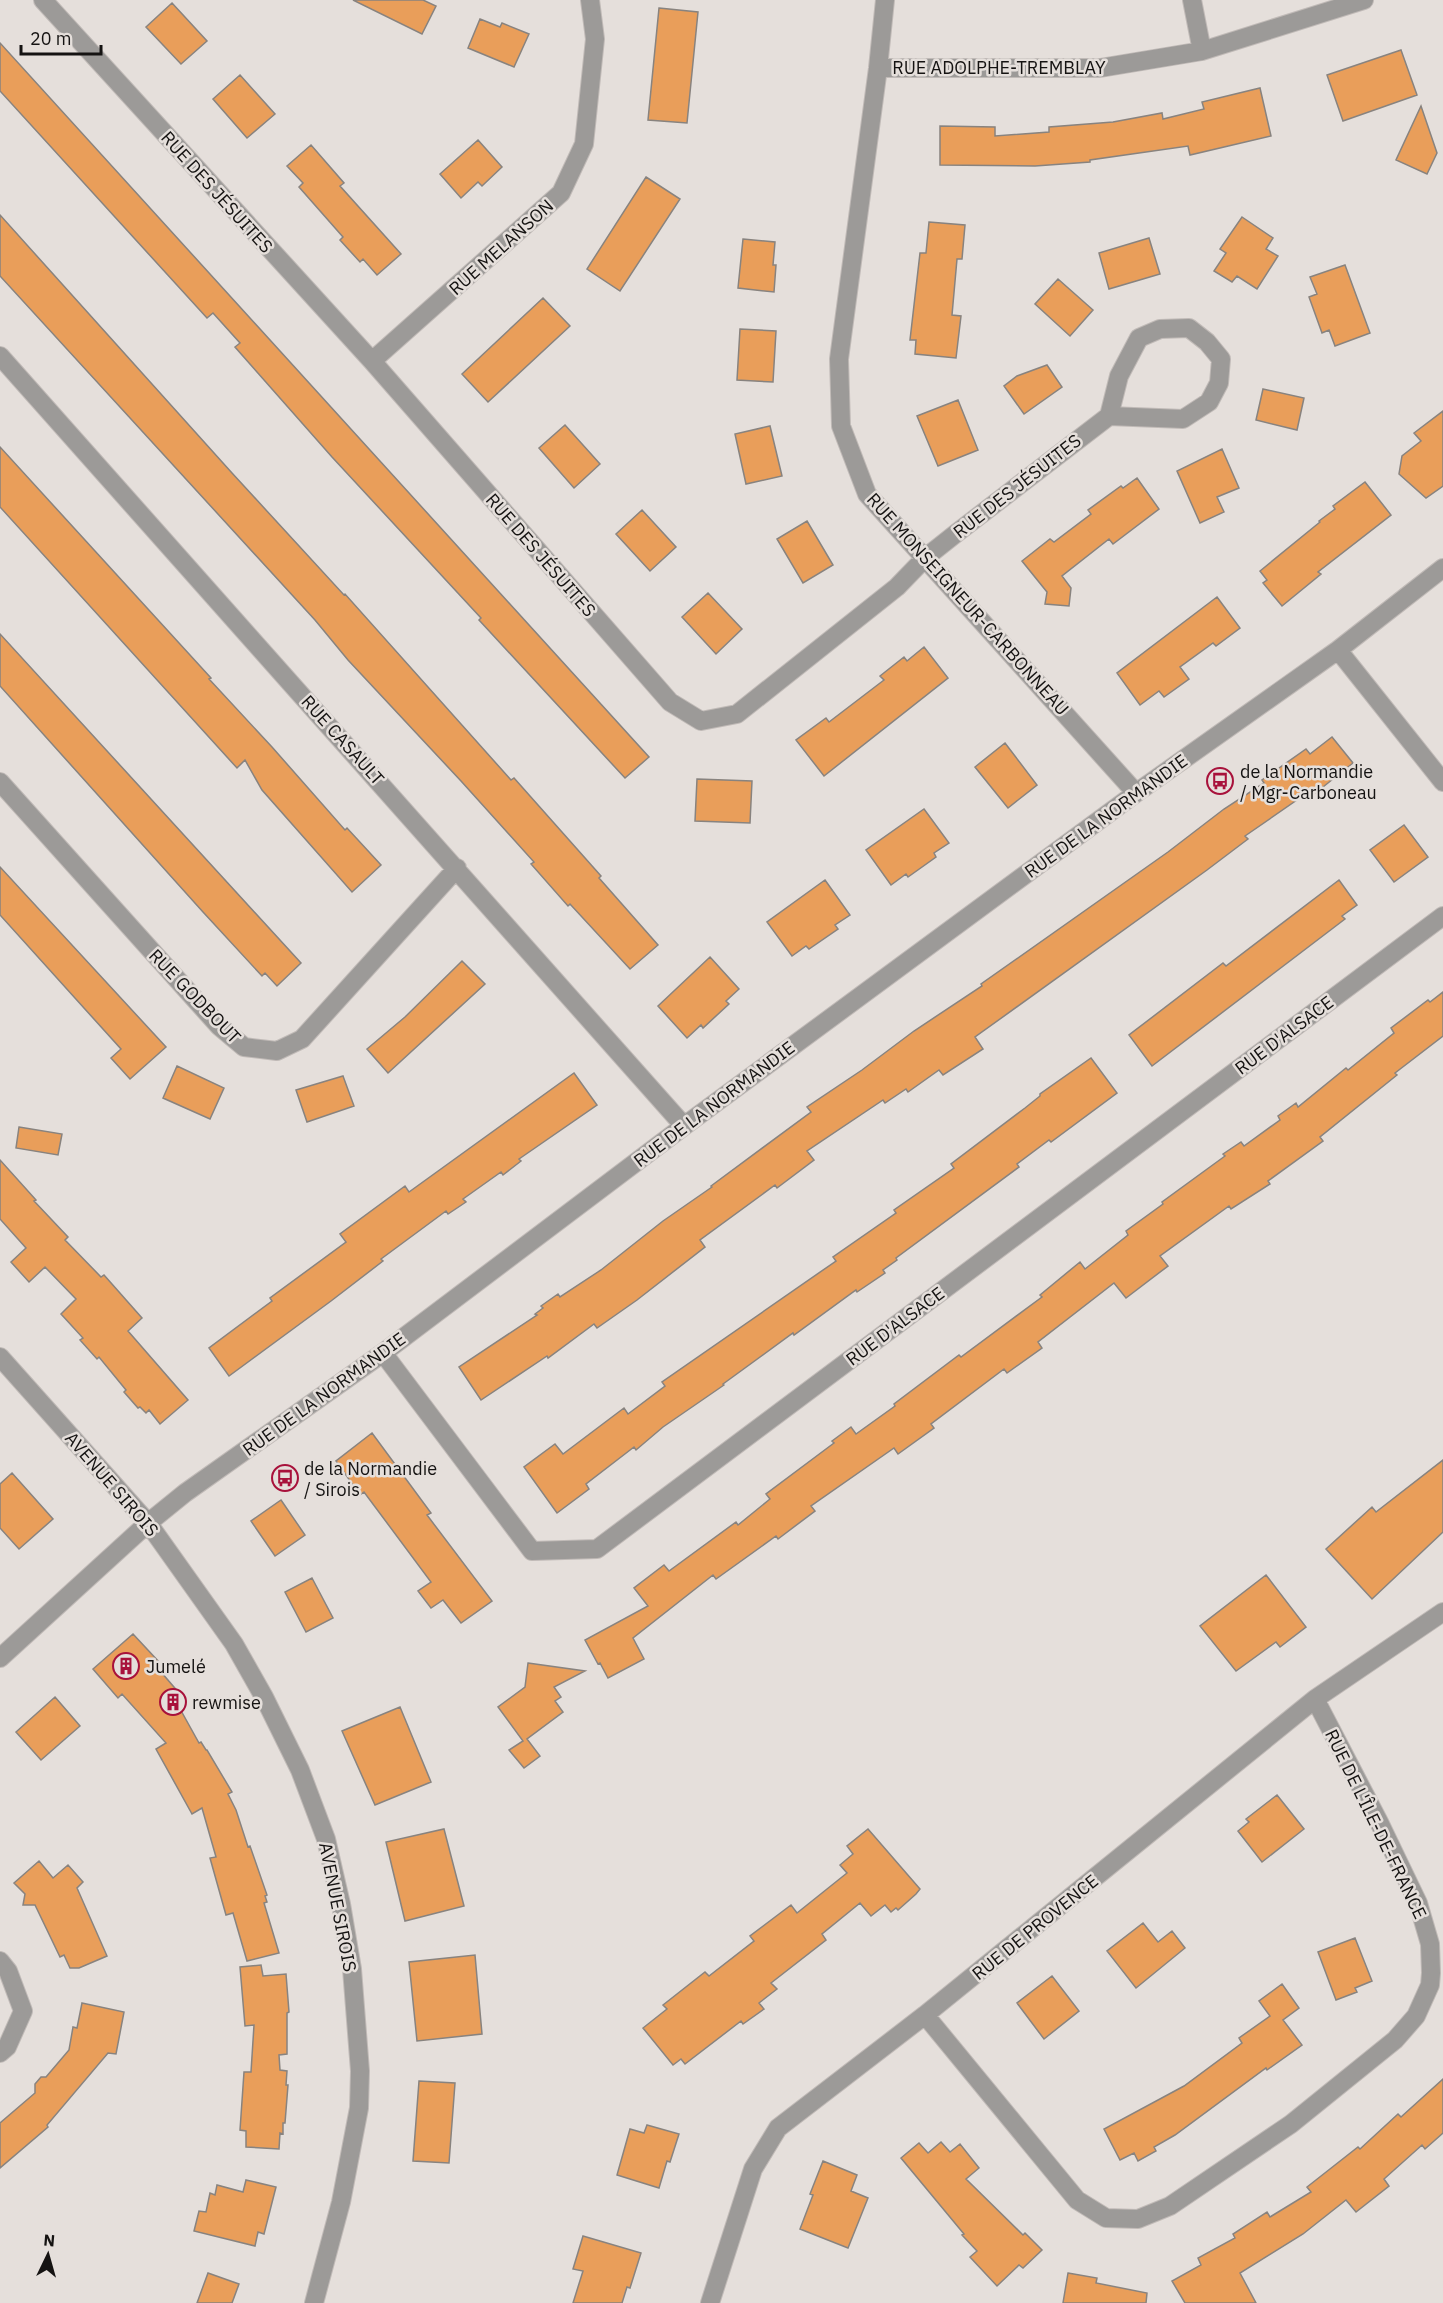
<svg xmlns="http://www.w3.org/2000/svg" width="1443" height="2303" font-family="'IBM Plex Sans',sans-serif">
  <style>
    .building { fill: #e99e5a; stroke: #88837f; stroke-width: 1.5 }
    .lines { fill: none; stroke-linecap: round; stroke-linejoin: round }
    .street-casing { stroke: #c0bab7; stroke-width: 20 }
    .street { stroke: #9c9a98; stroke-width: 18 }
    .labels { text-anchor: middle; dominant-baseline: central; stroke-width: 5; stroke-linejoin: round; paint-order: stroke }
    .street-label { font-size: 18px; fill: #151312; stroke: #e5dfdb }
    .poi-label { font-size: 18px; fill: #151312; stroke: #e5dfdb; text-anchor: start }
  </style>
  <rect width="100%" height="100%" fill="#e5dfdb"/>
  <path class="building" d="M353 0H423L436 6 422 34Z
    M172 3 207 41 181 64 146 27Z
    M659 8 698 12 687 123 648 120Z
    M480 19 500 27 502 23 529 34 514 67 468 48Z
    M0 43 649 757 625 778 479 620 481 618 332 457 235 347 240 343 213 313 207 318 0 91Z
    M1401 50 1417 95 1343 121 1327 75Z
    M240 75 275 114 247 138 213 99Z
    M1260 88 1271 136 1190 155 1188 146 1090 160V162L1035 166 940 165V126L995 127V136L1049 132V127L1113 122 1162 113 1163 119 1204 109 1202 102Z
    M1421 106 1437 153 1427 174 1396 160Z
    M478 140 502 167 482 186 478 182 461 198 440 174Z
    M311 145 344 183 340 186 401 254 377 275 363 259 360 262 340 240 343 237 299 187 303 183 287 166Z
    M646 177 680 199 620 291 587 269Z
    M0 215 232 473 344 595 345 594 511 780 514 778 601 876 599 878 658 945 630 969 570 904 568 906 531 864 534 862 461 781 348 660 315 620 0 276Z
    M1242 217 1273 238 1266 249 1278 256 1257 289 1237 276 1232 282 1214 271 1226 253 1220 249Z
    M929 222 965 225 962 259H957L952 315 961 316 956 358 915 354 916 340H910L920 253H926Z
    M1149 238 1160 274 1109 289 1099 253Z
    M743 239 775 242 773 265H776L774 292 738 288Z
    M1345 265 1370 333 1335 346 1329 330 1322 333 1309 297 1317 294 1310 277Z
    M1058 279 1093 310 1070 336 1035 304Z
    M543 298 570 326 488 402 462 374Z
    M740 329 776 331 773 382 737 380Z
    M1047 365 1062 387 1024 414 1004 386 1017 376Z
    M1263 389 1304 398 1297 430 1256 420Z
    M958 400 978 450 938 466 917 416Z
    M1443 411V486L1426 498 1399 474 1402 456 1421 441 1414 433Z
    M565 425 600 464 574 488 539 448Z
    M770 426 782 476 746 484 735 434Z
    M0 447 211 678 209 679 272 747 345 830 347 828 381 865 352 892 262 790 245 760 237 768 0 507Z
    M1222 449 1239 488 1217 497 1224 512 1200 523 1177 471Z
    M1137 478 1159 509 1113 544 1109 539 1062 576 1071 588 1069 606 1045 604 1047 592 1022 561 1050 539 1054 542 1091 514 1088 510 1121 486 1123 488Z
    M1365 482 1391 515 1318 572 1321 574 1282 606 1263 583 1267 580 1260 571 1320 522 1319 521 1335 509 1333 506Z
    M642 510 676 547 650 571 616 534Z
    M807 521 833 565 803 583 777 539Z
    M708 593 742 629 716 654 682 617Z
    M1217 597 1240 628 1216 646 1213 643 1180 667 1189 679 1164 697 1159 691 1140 705 1117 673Z
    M0 634 301 963 277 986 265 973 262 976 203 912 0 686Z
    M924 647 948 678 824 776 796 740 826 718 829 722 884 680 880 676 904 657 907 661Z
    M1332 737 1353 763 1313 795 1310 791 1245 836 1248 839 1207 870 975 1037 983 1049 943 1075 939 1070 908 1092 906 1089 885 1103 883 1100 807 1151 814 1160 777 1188 775 1185 700 1240 705 1247 637 1300 597 1328 594 1324 548 1358 547 1356 481 1400 459 1367 537 1315 535 1314 543 1308 541 1306 558 1294 560 1297 601 1270 663 1221 712 1187 711 1186 811 1112 807 1107 862 1070 914 1031 982 986 981 984 1168 852 1224 809 1264 783 1262 780 1306 749 1310 754Z
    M1005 743 1037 785 1008 808 975 767Z
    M697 779 752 781 750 823 695 821Z
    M924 809 949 843 934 853 936 857 908 877 906 874 891 885 866 850Z
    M1404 825 1428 857 1394 882 1370 850Z
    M0 867 166 1047 130 1079 111 1058 121 1049 0 915Z
    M825 880 850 915 835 925 838 929 809 949 806 946 792 956 767 922Z
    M1339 880 1357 905 1342 916 1345 919 1152 1066 1129 1035 1223 963 1226 966Z
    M710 957 739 989 726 1001 729 1004 703 1028 701 1025 687 1038 658 1006Z
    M462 961 485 984 388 1073 367 1049 405 1017Z
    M1443 992V1036L1395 1073 1397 1075 1320 1137 1323 1141 1268 1181 1270 1184 1231 1209 1229 1206 1160 1256 1168 1266 1126 1298 1114 1283 1038 1342 1042 1348 1007 1373 1004 1369 931 1424 934 1428 898 1454 894 1448 811 1506 815 1511 778 1539 776 1536 716 1579 713 1575 633 1638 644 1659 608 1678 600 1663 598 1664 585 1640 648 1606 634 1588 664 1565 669 1571 736 1522 738 1525 770 1499 766 1494 834 1443 832 1441 851 1427 856 1434 895 1406 894 1404 959 1355 961 1357 1042 1297 1040 1295 1080 1262 1085 1269 1128 1235 1126 1231 1163 1204 1162 1202 1225 1156 1223 1154 1241 1142 1244 1146 1280 1120 1278 1116 1296 1103 1298 1107 1346 1068 1348 1070 1394 1033 1391 1028 1428 1000 1430 1002Z
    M1091 1058 1117 1093 1051 1142 1049 1140 1017 1164 1019 1167 896 1258 897 1260 883 1270 885 1273 857 1292 856 1290 794 1335 793 1333 723 1384 724 1385 663 1427 636 1450 634 1447 586 1484 589 1489 557 1513 524 1467 555 1444 563 1454 624 1408 628 1414 665 1386 662 1382 836 1261 833 1257 896 1213 894 1210 954 1168 951 1164 1025 1108 1040 1096V1094Z
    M177 1066 224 1088 210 1119 163 1098Z
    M574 1073 597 1105 519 1159 521 1161 503 1175 501 1172 463 1199 466 1202 448 1214 446 1211 381 1259 383 1261 331 1301 229 1376 209 1348 272 1301 270 1298 346 1242 340 1234 405 1186 409 1192Z
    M343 1076 354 1106 307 1122 296 1090Z
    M19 1127 62 1134 58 1155 16 1148Z
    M0 1160 36 1200 34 1201 68 1237 65 1240 101 1277 104 1275 142 1318 128 1331 188 1400 160 1424 149 1410 146 1413 140 1407 138 1408 124 1392 126 1390 99 1357 97 1359 80 1340 83 1338 61 1314 76 1299 45 1267 29 1282 11 1262 26 1248 0 1219Z
    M372 1433 431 1513 427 1515 492 1601 461 1623 443 1600 431 1608 418 1591 431 1582 364 1492 360 1495 336 1461Z
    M1443 1460V1532L1372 1599 1326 1549 1372 1507 1376 1512Z
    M12 1473 53 1519 19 1549 0 1528V1484Z
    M281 1500 305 1535 275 1556 251 1521Z
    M1266 1575 1306 1627 1280 1647 1276 1642 1236 1671 1200 1626Z
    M312 1578 333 1618 306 1632 285 1592Z
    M133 1634 159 1662 155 1665 186 1701 179 1707 199 1743 201 1742 206 1750H207L232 1792 228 1794 236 1810 248 1847 250 1846 267 1895 265 1896 267 1902 264 1903 279 1953 247 1961 233 1913 226 1915 210 1858 216 1857 202 1808 192 1814 156 1749 166 1743 122 1694 118 1698 93 1669Z
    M528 1663 585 1671 554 1687 561 1697 555 1701 563 1712 527 1739 540 1756 524 1768 509 1750 523 1741 498 1707 525 1687Z
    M55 1697 80 1726 41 1760 16 1732Z
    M400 1707 431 1782 375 1805 342 1731Z
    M1277 1795 1304 1829 1262 1862 1238 1831 1249 1822 1246 1819Z
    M444 1829 464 1906 405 1921 386 1842Z
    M868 1829 920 1889 916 1894 898 1910 896 1908 891 1912 885 1905 871 1916 860 1903 822 1934 826 1940 771 1983 777 1989 759 2003 764 2009 743 2024 741 2021 685 2064 681 2059 673 2065 643 2028 667 2009 663 2005 705 1972 709 1976 754 1941 750 1936 791 1905 797 1913 847 1873 840 1865 853 1854 847 1846Z
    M39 1861 53 1878 68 1865 83 1882 77 1888 107 1956 79 1968H70L64 1955 60 1957 35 1905H23L25 1894 14 1883Z
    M1143 1923 1158 1942 1172 1931 1185 1948 1136 1988 1107 1951Z
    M1355 1938 1372 1981 1355 1988 1357 1992 1336 2000 1318 1952Z
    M475 1955 482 2034 417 2041 409 1962Z
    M261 1965 263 1976 286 1974 289 2012 287 2013V2054L279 2055 280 2070 287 2071 286 2085H288L285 2123H283V2134L280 2133 279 2149 246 2147V2131L240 2130 244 2072H251L254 2025 245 2026 240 1967Z
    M1052 1976 1079 2011 1044 2039 1017 2003Z
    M1282 1984 1299 2008 1283 2020 1302 2045 1267 2070 1266 2068 1175 2135 1154 2147 1156 2151 1138 2161 1134 2153 1120 2160 1104 2129 1184 2086 1242 2043 1239 2038 1270 2016 1259 2001Z
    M82 2003 124 2012 116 2054 108 2053 47 2125 48 2127 0 2168V2123L35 2093V2084L41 2077H46L69 2050 73 2027 77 2028Z
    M1443 2079V2133L1425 2149 1422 2145 1384 2179 1389 2186 1356 2212 1346 2200 1303 2234 1240 2273 1256 2303H1185L1172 2281 1201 2265 1198 2258 1235 2238 1233 2234 1267 2212 1270 2217 1311 2192 1307 2187 1358 2147 1360 2149 1398 2114 1401 2117Z
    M419 2081 455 2083 449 2163 413 2161Z
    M647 2125 679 2134 670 2162 667 2161 659 2188 617 2175 630 2129 644 2133Z
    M941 2142 950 2152 960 2144 979 2168 966 2179 1023 2235 1025 2233 1042 2250 1023 2268 1019 2265 997 2286 970 2257 977 2251 962 2235 964 2234 901 2158 919 2143 928 2153Z
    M823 2161 857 2175 851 2191 868 2198 848 2248 800 2229 813 2195 810 2194Z
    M246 2180 276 2187 264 2234 258 2232 255 2246 194 2231 199 2211 206 2212 210 2193 215 2195 217 2185 243 2192Z
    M583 2236 641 2253 630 2288 627 2287 622 2303H573L583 2271 573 2269Z
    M208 2273 239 2284 232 2303H197Z
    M1068 2273 1097 2278 1096 2283 1147 2293 1146 2303H1063Z"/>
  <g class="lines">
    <defs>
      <path id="street" d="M43 0 372 361 670 702 701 721 737 714 897 587 925 558 954 535 1109 416 1183 419 1209 402 1219 383 1221 359 1207 342 1189 328 1160 329 1139 338 1119 376 1109 416
        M885 0 878 68 839 359 841 426 867 494 1136 793
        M1192 0 1202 51
        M878 68H1100L1202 51 1364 0
        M0 356 684 1126
        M372 361 561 193 584 144 595 39 590 0
        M1338 650 1443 782
        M0 782 219 1026 244 1047 277 1051 302 1039 457 868
        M383 1353 532 1551 597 1549 1443 916
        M0 1357 148 1523 234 1644 264 1697 300 1770 326 1839 341 1904 352 1969 360 2071 359 2108 341 2202 314 2303
        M0 1658 148 1523 185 1493 383 1353 684 1126 1136 793 1338 650 1443 568
        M0 1961 8 1971 23 2011 7 2047 0 2053
        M925 2015 1077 2200 1106 2218 1138 2219 1170 2206 1291 2124 1395 2040 1416 2016 1430 1985 1431 1973 1430 1944 1418 1903 1379 1822 1315 1699
        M710 2303 753 2169 778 2128 925 2015 1315 1699 1443 1612"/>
    </defs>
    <use href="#street" class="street-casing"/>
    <use href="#street" class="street"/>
  </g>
  <defs>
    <symbol id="bus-ring" viewBox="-11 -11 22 22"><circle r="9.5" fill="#e5dfdb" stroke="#a8113b" stroke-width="1.5"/><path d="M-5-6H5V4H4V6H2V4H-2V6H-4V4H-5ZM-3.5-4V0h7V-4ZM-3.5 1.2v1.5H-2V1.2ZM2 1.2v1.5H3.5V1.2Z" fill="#a8113b"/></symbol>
    <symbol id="building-ring" viewBox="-11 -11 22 22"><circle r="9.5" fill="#e5dfdb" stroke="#a8113b" stroke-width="1.5"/><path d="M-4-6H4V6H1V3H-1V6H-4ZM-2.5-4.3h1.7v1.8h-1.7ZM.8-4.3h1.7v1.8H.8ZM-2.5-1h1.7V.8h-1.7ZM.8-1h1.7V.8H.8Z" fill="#a8113b"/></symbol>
  </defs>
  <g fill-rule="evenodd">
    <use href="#bus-ring" x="1205" y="766" width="30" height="30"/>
    <use href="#bus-ring" x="270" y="1463" width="30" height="30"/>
    <use href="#building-ring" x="111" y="1651" width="30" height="30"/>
    <use href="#building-ring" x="158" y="1687" width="30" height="30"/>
  </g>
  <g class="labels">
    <g class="street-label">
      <text x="999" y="67">RUE ADOLPHE-TREMBLAY</text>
      <text transform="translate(217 192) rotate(48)">RUE DES JÉSUITES</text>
      <text transform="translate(501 247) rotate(-42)">RUE MELANSON</text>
      <text transform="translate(1017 486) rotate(-38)">RUE DES JÉSUITES</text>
      <text transform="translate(541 555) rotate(49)">RUE DES JÉSUITES</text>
      <text transform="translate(968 604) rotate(48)">RUE MONSEIGNEUR-CARBONNEAU</text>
      <text transform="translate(343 740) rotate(48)">RUE CASAULT</text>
      <text transform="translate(1106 816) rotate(-36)">RUE DE LA NORMANDIE</text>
      <text transform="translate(195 996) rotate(46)">RUE GODBOUT</text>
      <text transform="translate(1284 1035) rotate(-37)">RUE D'ALSACE</text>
      <text transform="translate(714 1104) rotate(-37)">RUE DE LA NORMANDIE</text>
      <text transform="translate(895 1326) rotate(-37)">RUE D'ALSACE</text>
      <text transform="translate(324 1394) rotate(-36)">RUE DE LA NORMANDIE</text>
      <text transform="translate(112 1484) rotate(49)">AVENUE SIROIS</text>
      <text transform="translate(1376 1824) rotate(64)">RUE DE L'ÎLE-DE-FRANCE</text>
      <text transform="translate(338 1907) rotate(79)">AVENUE SIROIS</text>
      <text transform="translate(1035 1927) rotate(-39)">RUE DE PROVENCE</text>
    </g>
    <g class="poi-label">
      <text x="1240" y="771">de la Normandie<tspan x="1240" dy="21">/ Mgr-Carboneau</tspan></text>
      <text x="304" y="1468">de la Normandie<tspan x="304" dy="21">/ Sirois</tspan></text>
      <text x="146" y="1666">Jumelé</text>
      <text x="192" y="1702">rewmise</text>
    </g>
  </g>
  <g transform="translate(48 2255) rotate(5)" stroke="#e5dfdb" stroke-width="4.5" paint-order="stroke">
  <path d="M0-4.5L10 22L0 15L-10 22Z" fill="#151312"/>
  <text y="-9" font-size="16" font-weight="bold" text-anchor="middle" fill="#151312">N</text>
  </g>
  <path d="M21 45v9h80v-9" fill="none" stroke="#151312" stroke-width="3"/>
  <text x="30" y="45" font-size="18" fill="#151312" stroke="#e5dfdb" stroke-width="4.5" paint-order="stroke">20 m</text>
</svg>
